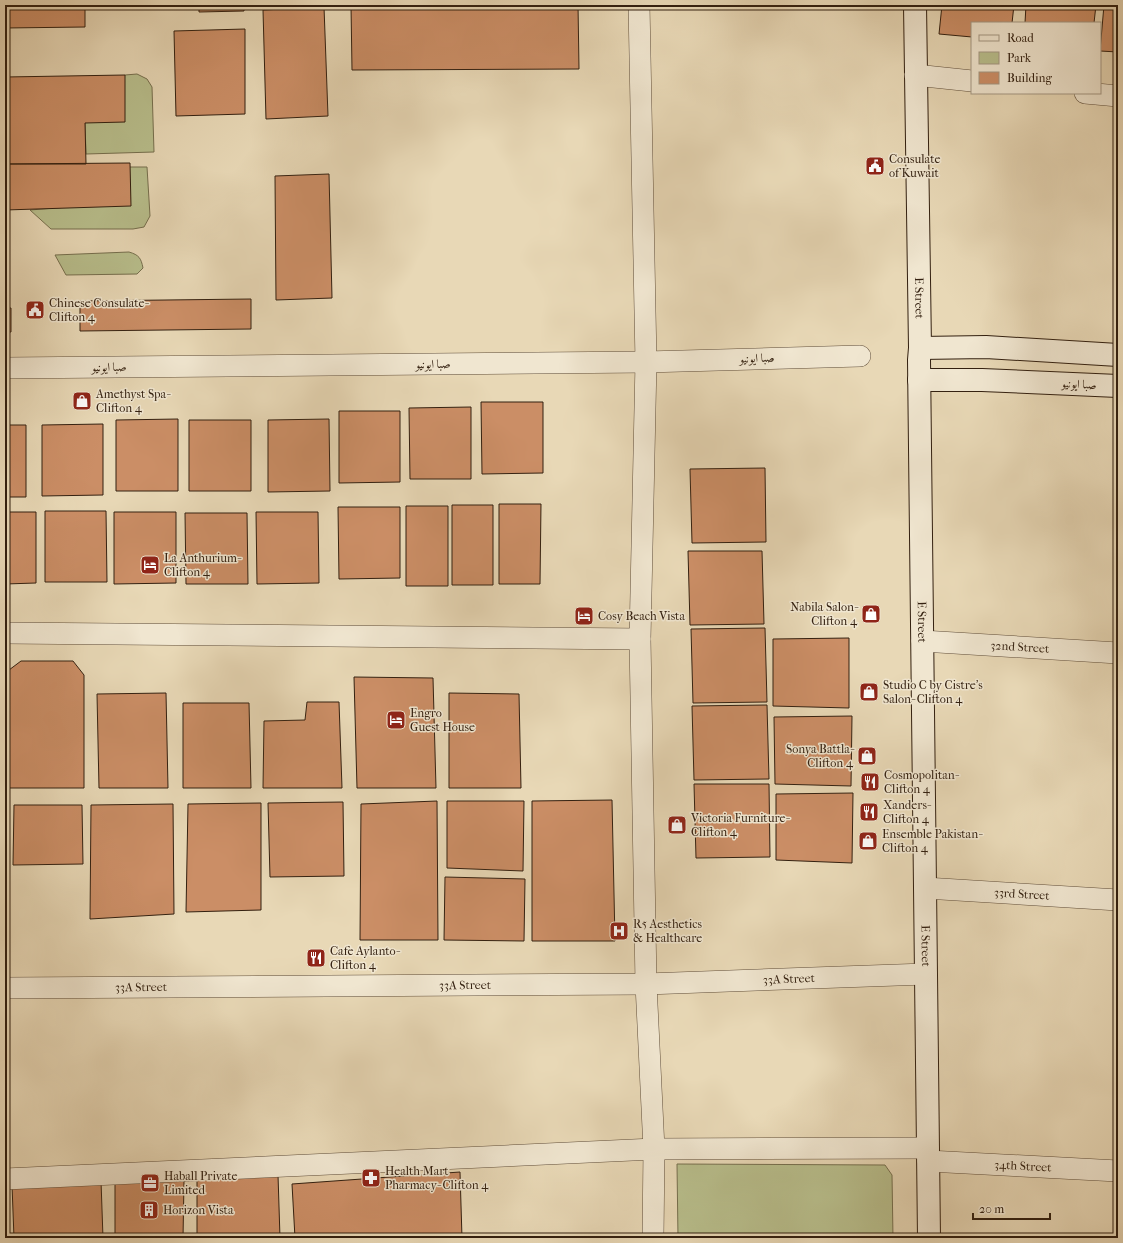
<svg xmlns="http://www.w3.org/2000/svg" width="1123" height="1243" font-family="'IM FELL French Canon',Amiri,serif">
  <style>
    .green { fill: #b8be8c; stroke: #766f4e }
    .building { fill: #cb8e66; stroke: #332010 }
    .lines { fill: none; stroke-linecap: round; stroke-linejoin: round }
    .minor-casing { stroke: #604e3a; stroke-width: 22 }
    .secondary-casing { stroke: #332010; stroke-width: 24 }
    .minor { stroke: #f0e6d0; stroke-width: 21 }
    .secondary { stroke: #f0e6d0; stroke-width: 22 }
    .labels { text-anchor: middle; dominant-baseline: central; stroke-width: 3; stroke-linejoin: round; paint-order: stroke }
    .poi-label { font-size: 12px; fill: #332010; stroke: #f0e6d0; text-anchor: start }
    .street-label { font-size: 12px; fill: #332010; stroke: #f0e6d0 }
  </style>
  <rect width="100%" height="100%" fill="#e8d8b6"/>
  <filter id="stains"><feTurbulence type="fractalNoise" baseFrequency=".005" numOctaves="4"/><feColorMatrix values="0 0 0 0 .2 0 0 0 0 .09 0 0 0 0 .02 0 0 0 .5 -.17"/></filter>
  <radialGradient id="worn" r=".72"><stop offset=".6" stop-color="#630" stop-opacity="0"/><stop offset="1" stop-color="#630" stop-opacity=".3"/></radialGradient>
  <path class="green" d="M137 74 147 79 152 87 154 152 86 154 85 123 125 75Z
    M129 167H147L150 216 144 227 133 229H51L30 210 130 202Z
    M129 252C139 255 141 258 143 268L137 274 66 275 55 255Z
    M677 1164 885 1165 892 1175 893 1238H678Z"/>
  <path class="building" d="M5 5H85V27L5 28Z
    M199 5H244V11L199 12Z
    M418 5H578L579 69 352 70 351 6Z
    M942 5H1014L1012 23H972V37L939 34Z
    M1026 5H1096L1094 23H1025Z
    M1104 5H1118V52L1100 51Z
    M324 7 328 116 266 119 263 10Z
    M245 29V114L176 116 174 31Z
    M125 75V122L85 123 86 164H5V77Z
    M130 163 131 206 5 210V164Z
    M329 174 332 298 276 300 275 176Z
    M251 299V329L80 331V301Z
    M5 308H11V332H5Z
    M481 402H543V473L482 474Z
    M471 407V479H410L409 408Z
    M339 411H400V482L339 483Z
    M178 419V491H116V420Z
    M329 419 330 491 268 492V420Z
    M189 420H251V491H189Z
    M103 424V495L42 496V425Z
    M5 425H26V497H5Z
    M765 468 766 542 692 543 690 469Z
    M499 504H541L540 584H499Z
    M452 505H493V585H452Z
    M406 506H448V586H406Z
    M338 507H400V578L339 579Z
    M45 511H106L107 582H45Z
    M5 512H36V583L5 584Z
    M114 512H176V583L114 584Z
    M256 512H318L319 583 257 584Z
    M185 513H247L248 584H186Z
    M688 551H762L764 624 690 625Z
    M765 628 767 702 693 703 691 629Z
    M849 638V708L773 706V639Z
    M21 661H73L84 675V788H5V673Z
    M354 677 433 678 436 788H357Z
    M166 693 168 788H99L97 694Z
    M449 693 519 694 521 788H449Z
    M307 702H339L342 788H263L264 721 305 720Z
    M183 703H249L251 788H183Z
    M767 705 769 779 694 780 692 706Z
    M852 716 851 786 775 784 774 717Z
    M694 784H769L770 857 696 858Z
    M853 793 852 863 776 860V794Z
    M612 800 615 941H532V801Z
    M437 801 438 940H360L361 804Z
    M447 801H524L523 871 447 868Z
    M343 802 344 876 270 877 268 803Z
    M261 803V910L186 912 188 804Z
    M173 804 174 914 90 919 91 805Z
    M14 805H82L83 864 13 865Z
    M445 877 525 879 524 941 444 940Z
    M460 1172 462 1238H295L292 1184Z
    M278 1175 280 1238H197V1179Z
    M101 1181 103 1238H14L12 1185Z
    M184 1181 183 1238H115V1183Z"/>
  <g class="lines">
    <defs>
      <g id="minor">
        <path d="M639 5 646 362 640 639 646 984 654 1149 653 1238"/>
        <path d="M915 75 972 81"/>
        <path d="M1085 93 1118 96"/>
        <path d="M5 368 646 362 860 356"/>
        <path d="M5 633 640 639"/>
        <path id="s1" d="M922 641 1118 653"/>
        <path id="s2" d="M925 888 1118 900"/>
        <path id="s3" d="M5 988 646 984 926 974"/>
        <path id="s4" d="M928 1161 1118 1171"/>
        <path d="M5 1179 654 1149 928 1148"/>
      </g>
      <g id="secondary">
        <path id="s5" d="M915 5 920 348 919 360 929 1238"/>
        <path d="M920 348 986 347 1118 355"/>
        <path d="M919 380H982L1118 386"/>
      </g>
    </defs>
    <use href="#minor" class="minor-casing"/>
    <use href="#secondary" class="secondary-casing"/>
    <use href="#minor" class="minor"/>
    <use href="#secondary" class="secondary"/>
  </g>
  <defs>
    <symbol id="civic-square" viewBox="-11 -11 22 22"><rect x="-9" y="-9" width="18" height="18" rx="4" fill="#8f2418" stroke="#f0e6d0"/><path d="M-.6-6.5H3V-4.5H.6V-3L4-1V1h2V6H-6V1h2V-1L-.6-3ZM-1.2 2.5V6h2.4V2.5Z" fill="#fff"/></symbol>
    <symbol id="shop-square" viewBox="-11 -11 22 22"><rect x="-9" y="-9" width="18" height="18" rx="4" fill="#8f2418" stroke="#f0e6d0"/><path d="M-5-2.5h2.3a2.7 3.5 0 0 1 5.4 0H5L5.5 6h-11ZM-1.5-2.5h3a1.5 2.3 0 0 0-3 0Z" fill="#fff"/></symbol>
    <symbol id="hotel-square" viewBox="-11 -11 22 22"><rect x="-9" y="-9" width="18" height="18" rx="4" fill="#8f2418" stroke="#f0e6d0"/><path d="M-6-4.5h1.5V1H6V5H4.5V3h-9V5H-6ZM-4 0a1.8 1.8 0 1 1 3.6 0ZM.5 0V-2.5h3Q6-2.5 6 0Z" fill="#fff"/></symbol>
    <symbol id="restaurant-square" viewBox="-11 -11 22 22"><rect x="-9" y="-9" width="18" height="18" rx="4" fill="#8f2418" stroke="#f0e6d0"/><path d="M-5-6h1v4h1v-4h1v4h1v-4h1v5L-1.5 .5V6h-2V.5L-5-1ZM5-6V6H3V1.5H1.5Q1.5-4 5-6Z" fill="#fff"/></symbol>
    <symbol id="hospital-square" viewBox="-11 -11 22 22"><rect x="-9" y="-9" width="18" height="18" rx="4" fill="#8f2418" stroke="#f0e6d0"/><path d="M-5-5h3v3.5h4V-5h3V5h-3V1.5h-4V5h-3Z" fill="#fff"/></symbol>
    <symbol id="pharmacy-square" viewBox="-11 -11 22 22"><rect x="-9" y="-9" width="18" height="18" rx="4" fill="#8f2418" stroke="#f0e6d0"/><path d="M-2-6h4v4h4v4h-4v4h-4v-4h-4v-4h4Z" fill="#fff"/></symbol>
    <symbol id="office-square" viewBox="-11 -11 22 22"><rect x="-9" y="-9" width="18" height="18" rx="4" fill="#8f2418" stroke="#f0e6d0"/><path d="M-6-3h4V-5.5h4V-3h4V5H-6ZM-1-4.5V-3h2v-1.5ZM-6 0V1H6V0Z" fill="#fff"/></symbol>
    <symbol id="building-square" viewBox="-11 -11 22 22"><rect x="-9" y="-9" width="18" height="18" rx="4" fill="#8f2418" stroke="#f0e6d0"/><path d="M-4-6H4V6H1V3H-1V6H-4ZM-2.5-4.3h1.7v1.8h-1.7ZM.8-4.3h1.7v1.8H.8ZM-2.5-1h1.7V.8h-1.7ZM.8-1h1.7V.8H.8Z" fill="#fff"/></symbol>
  </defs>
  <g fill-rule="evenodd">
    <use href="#civic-square" x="864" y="155" width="22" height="22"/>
    <use href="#civic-square" x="24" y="299" width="22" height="22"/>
    <use href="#shop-square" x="71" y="390" width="22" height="22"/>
    <use href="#hotel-square" x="139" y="554" width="22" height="22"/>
    <use href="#shop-square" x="860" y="603" width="22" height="22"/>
    <use href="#hotel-square" x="573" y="605" width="22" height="22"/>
    <use href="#shop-square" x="858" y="681" width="22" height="22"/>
    <use href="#hotel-square" x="385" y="709" width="22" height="22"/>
    <use href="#shop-square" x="856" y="745" width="22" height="22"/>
    <use href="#restaurant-square" x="859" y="771" width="22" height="22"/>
    <use href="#restaurant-square" x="858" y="801" width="22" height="22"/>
    <use href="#shop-square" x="666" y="814" width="22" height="22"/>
    <use href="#shop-square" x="857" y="830" width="22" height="22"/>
    <use href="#hospital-square" x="608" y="920" width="22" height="22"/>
    <use href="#restaurant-square" x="305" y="947" width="22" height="22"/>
    <use href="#pharmacy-square" x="360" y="1167" width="22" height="22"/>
    <use href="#office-square" x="139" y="1172" width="22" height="22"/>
    <use href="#building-square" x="138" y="1199" width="22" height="22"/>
  </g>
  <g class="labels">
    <g class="poi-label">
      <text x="889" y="159">Consulate<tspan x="889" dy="14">of Kuwait</tspan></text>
      <text x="49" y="303">Chinese Consulate-<tspan x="49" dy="14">Clifton 4</tspan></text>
      <text x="96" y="394">Amethyst Spa-<tspan x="96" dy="14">Clifton 4</tspan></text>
      <text x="164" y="558">La Anthurium-<tspan x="164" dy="14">Clifton 4</tspan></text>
      <text x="857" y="607" text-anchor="end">Nabila Salon-<tspan x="857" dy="14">Clifton 4</tspan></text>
      <text x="598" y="616">Cosy Beach Vista</text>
      <text x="883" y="685">Studio C by Cistre's<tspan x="883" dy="14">Salon- Clifton 4</tspan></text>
      <text x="410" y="713">Engro<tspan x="410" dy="14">Guest House</tspan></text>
      <text x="853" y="749" text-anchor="end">Sonya Battla-<tspan x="853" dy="14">Clifton 4</tspan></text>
      <text x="884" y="775">Cosmopolitan-<tspan x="884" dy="14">Clifton 4</tspan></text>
      <text x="883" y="805">Xanders-<tspan x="883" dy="14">Clifton 4</tspan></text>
      <text x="691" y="818">Victoria Furniture-<tspan x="691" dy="14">Clifton 4</tspan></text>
      <text x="882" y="834">Ensemble Pakistan-<tspan x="882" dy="14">Clifton 4</tspan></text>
      <text x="633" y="924">R5 Aesthetics<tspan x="633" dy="14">&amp; Healthcare</tspan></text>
      <text x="330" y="951">Cafe Aylanto-<tspan x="330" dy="14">Clifton 4</tspan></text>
      <text x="385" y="1171">Health Mart<tspan x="385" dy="14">Pharmacy- Clifton 4</tspan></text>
      <text x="164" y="1176">Haball Private<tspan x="164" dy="14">Limited</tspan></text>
      <text x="163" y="1210">Horizon Vista</text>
    </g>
    <g class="street-label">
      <text stroke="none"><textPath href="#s5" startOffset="293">E Street</textPath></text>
      <text transform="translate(757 358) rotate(-2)">صبا ایونیو</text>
      <text transform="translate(433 364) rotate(-1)">صبا ایونیو</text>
      <text transform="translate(109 367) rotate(-1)">صبا ایونیو</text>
      <text transform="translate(1079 384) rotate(3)">صبا ایونیو</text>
      <text stroke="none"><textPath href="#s5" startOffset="617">E Street</textPath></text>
      <text stroke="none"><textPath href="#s1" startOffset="98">32nd Street</textPath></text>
      <text stroke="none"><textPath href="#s2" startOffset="97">33rd Street</textPath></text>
      <text stroke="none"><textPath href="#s5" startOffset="941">E Street</textPath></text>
      <text stroke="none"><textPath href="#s3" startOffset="784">33A Street</textPath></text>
      <text stroke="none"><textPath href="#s3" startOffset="460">33A Street</textPath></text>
      <text stroke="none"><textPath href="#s3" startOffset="136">33A Street</textPath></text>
      <text stroke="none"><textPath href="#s4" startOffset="95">34th Street</textPath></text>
    </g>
  </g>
  <rect width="1123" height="1243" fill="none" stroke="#e8d8b6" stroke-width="20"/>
  <rect x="6" y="6" width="1111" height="1231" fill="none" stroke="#332010" stroke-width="2"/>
  <rect x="10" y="10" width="1103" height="1223" fill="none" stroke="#332010"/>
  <rect x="971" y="22" width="130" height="72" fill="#f0e6d0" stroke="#a49783"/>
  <rect x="979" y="35" width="20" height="6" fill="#f0e6d0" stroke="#a49783"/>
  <text x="1007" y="42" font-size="12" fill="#332010">Road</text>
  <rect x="979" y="52" width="20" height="12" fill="#b8be8c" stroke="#a49783"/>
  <text x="1007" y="62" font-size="12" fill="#332010">Park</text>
  <rect x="979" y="72" width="20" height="12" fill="#cb8e66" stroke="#a49783"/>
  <text x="1007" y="82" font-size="12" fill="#332010">Building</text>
  <path d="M973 1213v6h77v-6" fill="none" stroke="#332010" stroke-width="2"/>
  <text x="979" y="1213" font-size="12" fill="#332010" stroke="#f0e6d0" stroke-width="3" paint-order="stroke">20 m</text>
  <rect width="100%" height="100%" filter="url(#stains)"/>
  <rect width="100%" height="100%" fill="url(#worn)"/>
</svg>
